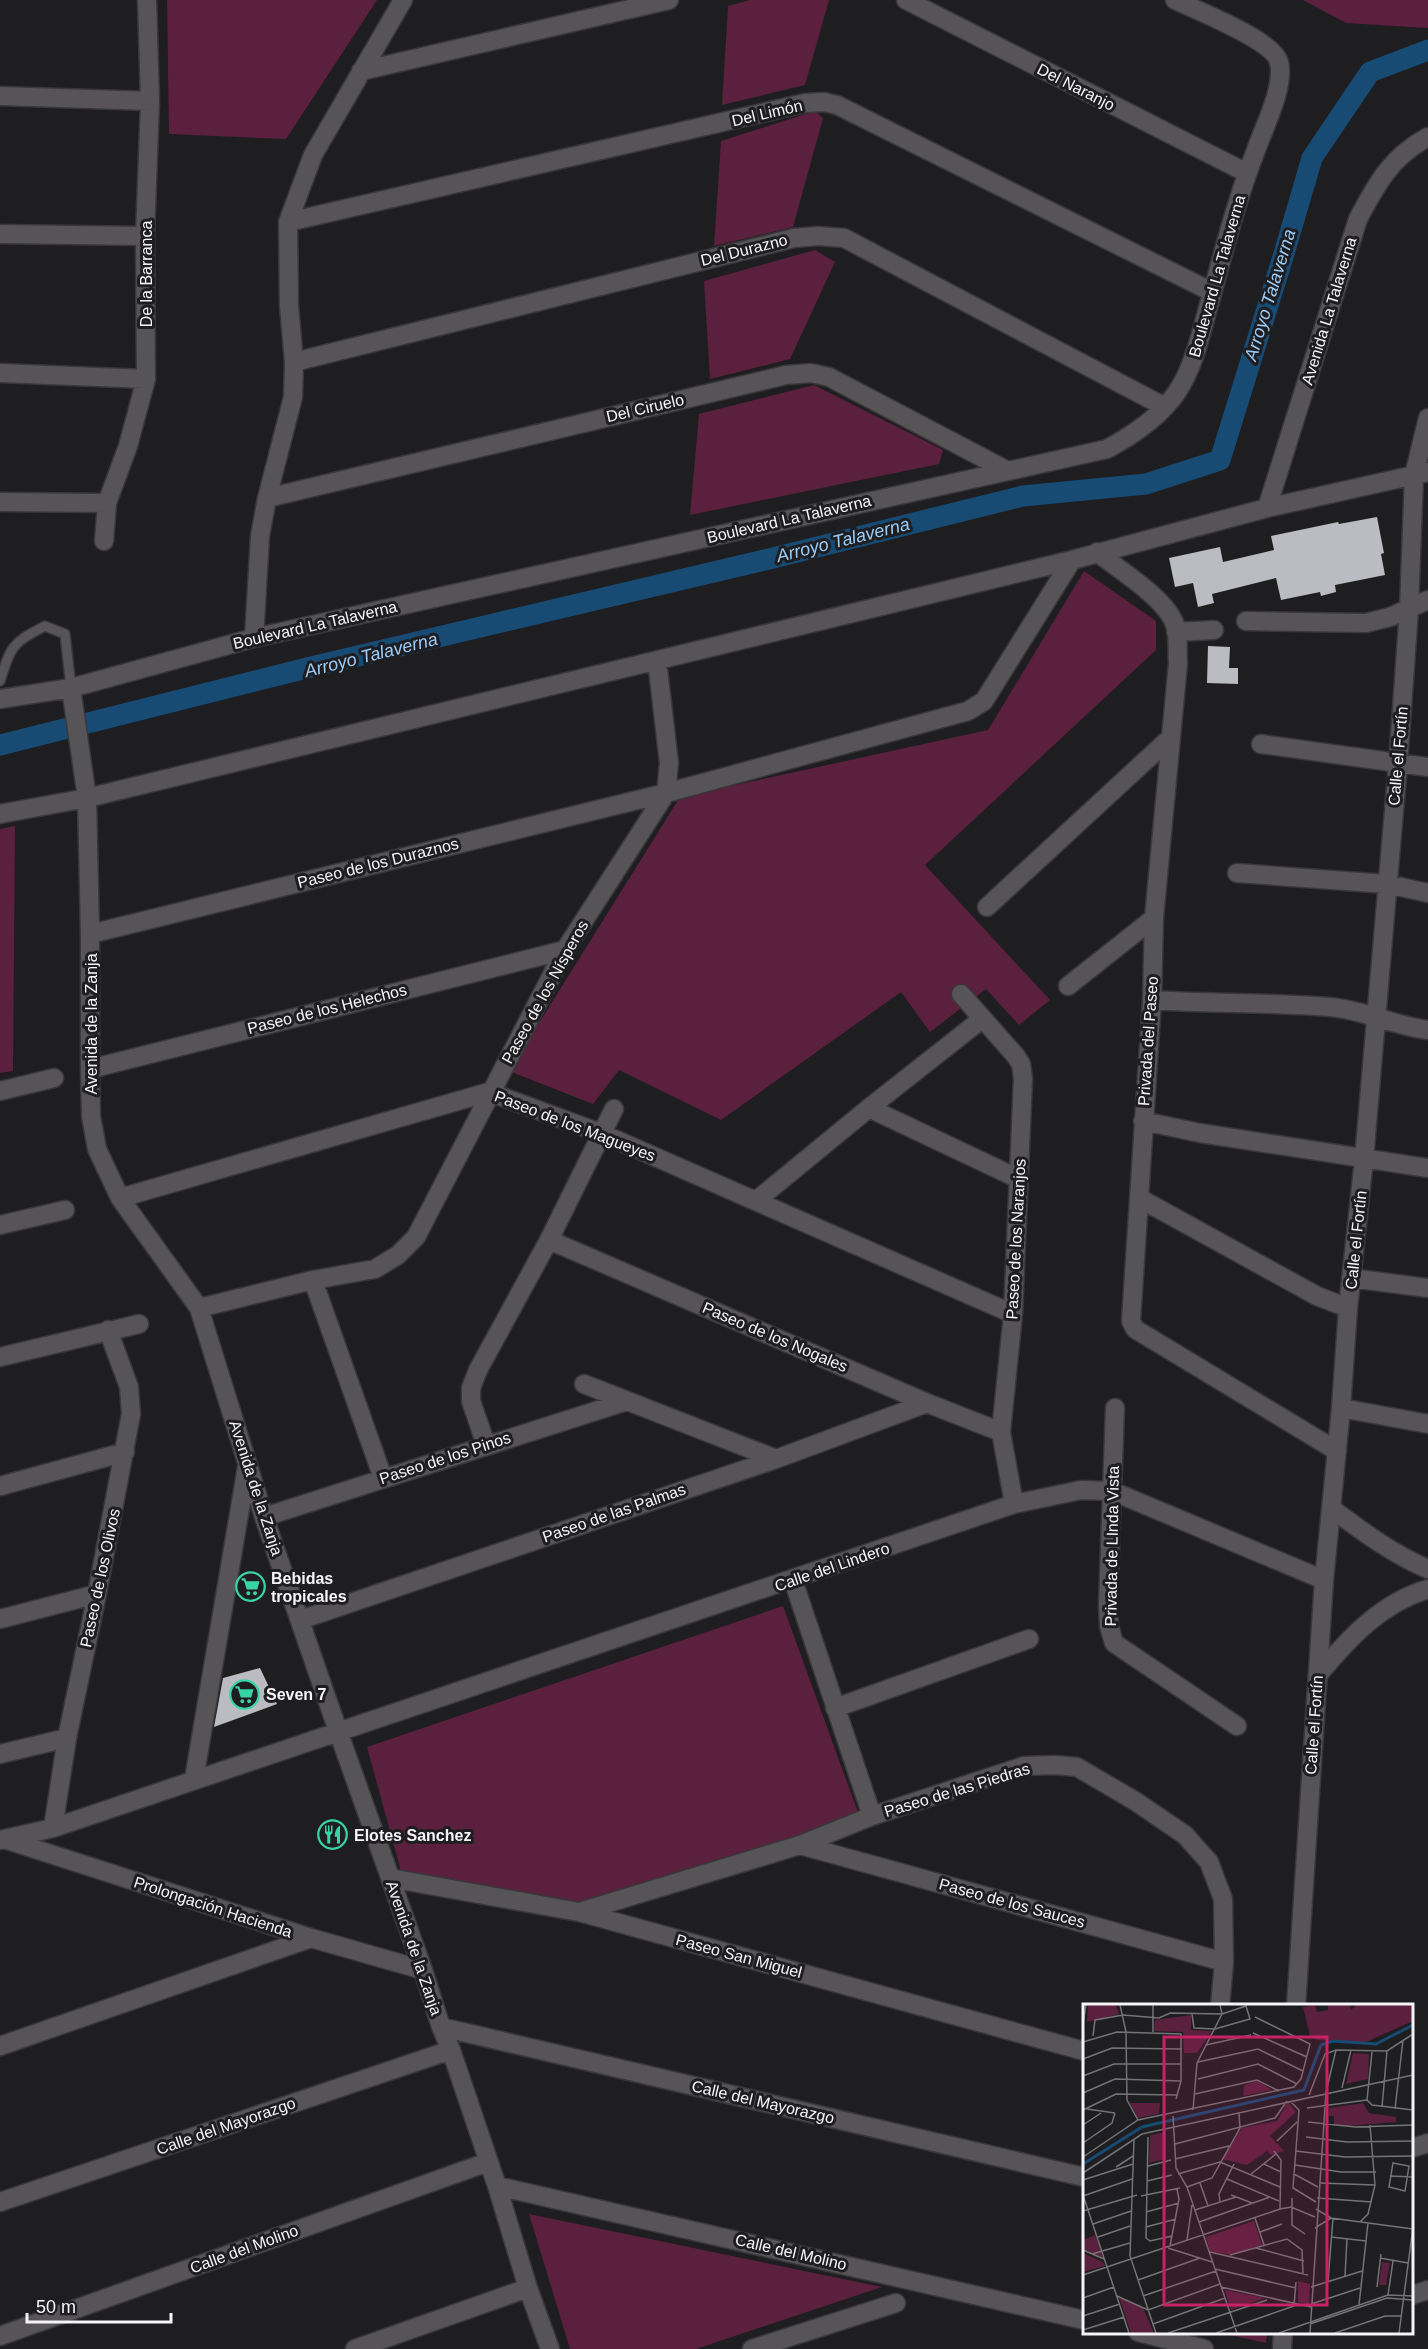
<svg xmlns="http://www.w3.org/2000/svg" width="1428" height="2349" font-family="Arial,sans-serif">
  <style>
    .green { fill: #5a203e }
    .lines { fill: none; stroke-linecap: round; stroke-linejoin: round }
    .canal { stroke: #174b74; stroke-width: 21 }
    .building { fill: #babcc1 }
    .lane-casing { stroke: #38373a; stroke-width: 12 }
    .street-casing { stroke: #38373a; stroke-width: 21 }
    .lane { stroke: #565456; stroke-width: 9 }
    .street { stroke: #565456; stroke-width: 18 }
    .labels { text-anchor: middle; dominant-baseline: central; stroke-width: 6; stroke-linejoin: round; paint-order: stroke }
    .street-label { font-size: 16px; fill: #f5f4f7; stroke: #1e1d20 }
    .poi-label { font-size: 16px; font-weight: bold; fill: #f5f4f7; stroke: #1e1d20; text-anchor: start }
    .water-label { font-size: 18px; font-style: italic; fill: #99ccf9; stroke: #1e1d20 }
    .inset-river { fill: none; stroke: #174b74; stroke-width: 3 }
    .inset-road { fill: none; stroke: #747376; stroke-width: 1.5 }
    .view { fill: #c52363; fill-opacity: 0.15; stroke: #c52363; stroke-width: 3 }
    .inset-edge { fill: none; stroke: #f5f4f7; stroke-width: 3 }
  </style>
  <rect width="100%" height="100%" fill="#1e1d20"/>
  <path class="green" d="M167 0H377L286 139 169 134Z
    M750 0H829L805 85 722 105 728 6Z
    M1303 0H1428V28L1346 23Z
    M815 111 823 118 793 227 714 246 721 141Z
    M815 250 835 262 790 359 710 379 704 281Z
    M814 385 943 450 939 464 690 515 699 414Z
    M1084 571 1156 621V650L925 865 1050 1000 1019 1025 986 989 930 1032 901 992 721 1120 619 1070 593 1104 509 1071 680 797 988 730Z
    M15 826 13 1071 0 1073V829Z
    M783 1606 860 1818 575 1909 402 1875 367 1747Z
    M529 2214 882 2287 696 2349H570Z
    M1221 2333H1267L1266 2343Z"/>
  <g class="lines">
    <path class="canal" d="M0 745 307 668 773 558 1023 496 1146 484 1220 460 1283 257 1312 158 1370 72 1428 50"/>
  </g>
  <path class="building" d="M1377 517 1384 553 1381 554 1385 575 1335 585 1336 592 1321 596 1320 592 1281 600 1276 578 1212 594 1214 603 1198 607 1193 583 1175 587 1169 558 1220 547 1223 562 1274 550 1271 536 1338 522 1339 524Z
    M1208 646 1230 647 1229 668H1238V684L1207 683Z
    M260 1668 277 1704 214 1727 223 1678Z"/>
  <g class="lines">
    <defs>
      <path id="lane" d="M0 681C11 646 12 643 45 626L65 634 71 688"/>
      <path id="street" d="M906 0 1247 173
        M361 71 669 0
        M0 96 150 101
        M288 222 805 103 824 102 837 105 1212 292
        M0 234 145 236
        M294 362 794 238 818 236 844 238 1165 407
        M0 373 146 379
        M267 498 786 375 811 373 829 377 1006 470
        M0 502 107 503
        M1267 508 1358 219C1377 183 1391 157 1428 137
        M104 541 107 503 128 446 146 379 145 236 150 101 147 0
        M1097 552C1119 570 1167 599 1175 625 1179 637 1177 651 1178 663L1154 918 1152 1000 1131 1321 1135 1329 1337 1451
        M1246 621 1366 623 1390 617 1428 600
        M1176 632 1214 630
        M254 638 260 536 267 498 293 397 294 362 289 306 288 222 313 155 403 0
        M71 688 87 798 90 934V1069L91 1116 97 1149 120 1198 199 1308 264 1517 338 1731 423 1970 441 2027 451 2050 497 2186 528 2288 550 2349
        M0 699 71 688 254 638 1107 449C1133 435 1160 417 1177 392 1196 363 1202 327 1212 294 1225 246 1238 196 1256 150 1264 127 1285 87 1279 62 1273 40 1198 11 1175 0
        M1261 744 1428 767
        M0 814 87 798 1072 560 1267 508 1428 472
        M1237 873 1387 884 1428 893
        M987 907 1170 738
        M90 934 666 793 968 711 984 701 1072 560
        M1068 986 1154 918
        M961 994 1015 1055 1021 1064 1023 1078 1013 1314 1001 1432 1014 1504
        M1152 1000C1211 1004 1271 1002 1330 1007 1364 1010 1395 1026 1428 1030
        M90 1069 565 950
        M0 1091 54 1078
        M869 1108 1019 1179
        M1143 1121 1200 1133 1428 1168
        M120 1198 489 1092 603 1134 1013 1314
        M1139 1198 1317 1296 1348 1308
        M757 1200 869 1108 982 1019
        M0 1225 65 1210
        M549 1240 927 1403 1001 1432
        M1351 1278 1428 1288
        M313 1280 383 1478
        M199 1308 313 1280 375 1269 398 1255 416 1237 565 950 666 793 669 763 657 661
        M0 1357 139 1324
        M584 1384 776 1459
        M1115 1408 1108 1604 1109 1626 1114 1643 1237 1726
        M1341 1408 1428 1424
        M486 1445 471 1401V1388L478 1370 549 1240 614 1109
        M0 1486 125 1452
        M1331 1508C1362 1531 1392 1554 1428 1569
        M264 1517 627 1401
        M793 1580 872 1816
        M0 1619 97 1594
        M300 1620 776 1459 927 1403
        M1318 1675C1349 1638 1381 1603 1428 1589
        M835 1708 1029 1639
        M0 1754 67 1738
        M194 1779 247 1467
        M53 1828 67 1738 97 1594 131 1414 129 1387 108 1330
        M4 1839 311 1938 423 1970
        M0 1840 53 1828 1014 1504 1081 1490 1112 1491 1324 1580
        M800 1845 1224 1962
        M390 1878 579 1912 1084 2051
        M579 1912 800 1845 872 1816 1024 1766 1055 1765 1077 1767 1135 1801 1185 1835 1209 1862 1223 1899 1224 1962 1220 2006
        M1296 2006 1324 1580 1341 1408 1348 1308 1364 1159 1398 764 1409 609 1414 475 1428 418
        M441 2027 1084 2177
        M0 2046 311 1938
        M1412 2148 1428 2143
        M497 2186 1084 2320
        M0 2202 451 2050
        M1412 2295 1428 2290
        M1138 2332 1204 2349
        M0 2336 488 2162
        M355 2349 528 2288
        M752 2349 896 2303
        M1282 2349 1283 2332"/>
    </defs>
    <use href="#lane" class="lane-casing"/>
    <use href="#street" class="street-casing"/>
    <use href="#lane" class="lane"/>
    <use href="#street" class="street"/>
  </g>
  <defs>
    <symbol id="supermarket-ring" viewBox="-11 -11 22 22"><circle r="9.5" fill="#1e1d20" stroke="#37d4a6" stroke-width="1.5"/><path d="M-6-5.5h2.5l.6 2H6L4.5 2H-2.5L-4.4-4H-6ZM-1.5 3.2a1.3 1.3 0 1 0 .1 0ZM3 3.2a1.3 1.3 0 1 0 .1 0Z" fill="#37d4a6"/></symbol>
    <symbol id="restaurant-ring" viewBox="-11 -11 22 22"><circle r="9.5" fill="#1e1d20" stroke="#37d4a6" stroke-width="1.5"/><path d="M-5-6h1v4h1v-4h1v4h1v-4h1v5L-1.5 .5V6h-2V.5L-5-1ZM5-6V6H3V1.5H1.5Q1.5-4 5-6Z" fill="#37d4a6"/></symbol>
  </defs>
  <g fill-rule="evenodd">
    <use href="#supermarket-ring" x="234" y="1570" width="33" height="33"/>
    <use href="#supermarket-ring" x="228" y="1678" width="33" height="33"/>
    <use href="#restaurant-ring" x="316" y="1818" width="33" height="33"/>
  </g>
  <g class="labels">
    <g class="street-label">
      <text transform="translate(1076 87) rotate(27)">Del Naranjo</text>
      <text transform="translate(767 113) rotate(-13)">Del Limón</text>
      <text transform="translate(744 250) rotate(-14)">Del Durazno</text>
      <text transform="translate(146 274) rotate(-90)">De la Barranca</text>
      <text transform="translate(1217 276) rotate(-74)">Boulevard La Talaverna</text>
      <text transform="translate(1329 311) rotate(-73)">Avenida La Talaverna</text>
      <text transform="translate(645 408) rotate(-13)">Del Ciruelo</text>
      <text transform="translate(789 519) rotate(-13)">Boulevard La Talaverna</text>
      <text transform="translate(315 625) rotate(-13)">Boulevard La Talaverna</text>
      <text transform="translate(1398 756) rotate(-85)">Calle el Fortín</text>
      <text transform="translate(378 863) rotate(-14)">Paseo de los Duraznos</text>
      <text transform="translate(545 992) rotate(-61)">Paseo de los Nísperos</text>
      <text transform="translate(327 1009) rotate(-14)">Paseo de los Helechos</text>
      <text transform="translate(91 1024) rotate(-90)">Avenida de la Zanja</text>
      <text transform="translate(1148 1041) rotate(-86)">Privada del Paseo</text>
      <text transform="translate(575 1126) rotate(21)">Paseo de los Magueyes</text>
      <text transform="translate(1016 1239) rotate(-87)">Paseo de los Naranjos</text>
      <text transform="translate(1356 1240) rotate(-84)">Calle el Fortín</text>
      <text transform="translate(775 1337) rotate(23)">Paseo de los Nogales</text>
      <text transform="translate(445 1458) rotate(-18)">Paseo de los Pinos</text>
      <text transform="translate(256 1488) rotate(72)">Avenida de la Zanja</text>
      <text transform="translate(614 1513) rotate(-19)">Paseo de las Palmas</text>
      <text transform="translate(1112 1546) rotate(-89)">Privada de LInda Vista</text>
      <text transform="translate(832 1567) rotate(-19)">Calle del Lindero</text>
      <text transform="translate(100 1578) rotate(-78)">Paseo de los Olivos</text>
      <text transform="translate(1314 1725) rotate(-86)">Calle el Fortín</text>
      <text transform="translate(957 1790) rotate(-17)">Paseo de las Piedras</text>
      <text transform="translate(1012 1903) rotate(15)">Paseo de los Sauces</text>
      <text transform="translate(213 1907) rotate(18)">Prolongación Hacienda</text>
      <text transform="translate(414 1948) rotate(71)">Avenida de la Zanja</text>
      <text transform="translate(739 1956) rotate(15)">Paseo San Miguel</text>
      <text transform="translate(763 2102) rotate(13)">Calle del Mayorazgo</text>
      <text transform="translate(226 2126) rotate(-19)">Calle del Mayorazgo</text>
      <text transform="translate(244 2249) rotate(-20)">Calle del Molino</text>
      <text transform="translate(791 2252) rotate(13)">Calle del Molino</text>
    </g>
    <g class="poi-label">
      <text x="271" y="1578">Bebidas<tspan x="271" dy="18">tropicales</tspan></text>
      <text x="266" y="1694">Seven 7</text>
      <text x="354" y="1835">Elotes Sanchez</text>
    </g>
    <g class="water-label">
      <text transform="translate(1270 295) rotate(-73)">Arroyo Talaverna</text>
      <text transform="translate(843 540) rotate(-14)">Arroyo Talaverna</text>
      <text transform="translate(371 655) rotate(-14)">Arroyo Talaverna</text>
    </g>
  </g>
  <g transform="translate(1083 2004)">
    <rect width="330" height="330" fill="#1e1d20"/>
    <path d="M5 1H33L36 10 4 18ZM232 1 234 8 245 6V1H267L268 6 273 1H330V17L281 39 235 36 227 32 220 3ZM108 11V26L129 27 114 49H101L100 28 71 27 72 16ZM270 49 286 50 285 75 263 80ZM174 77 189 86 160 92 161 81ZM205 98 213 108 187 132 201 147 188 151 184 147 164 161 139 155 159 124 194 117ZM47 99H77L76 110 55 114ZM280 99 286 109 313 113V118L267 122 251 120V112H245L246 104ZM83 128V155L66 159 67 131ZM171 217 179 241 147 251 127 247 123 233ZM12 231 20 254 0 245V236ZM0 249 20 258 22 262 0 268ZM299 258 307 259 303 281H296ZM215 277 227 280 226 301 215 298ZM142 286 182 294 148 306ZM36 293 60 304 71 329H48Z" fill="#5a203e"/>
    <path class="inset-river" d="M0 160 59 123 221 86 238 41 250 37 293 40 330 21"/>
    <path class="inset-road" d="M37 1 43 28 44 96 55 116M0 20 3 1M70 28V1M170 29 224 53M10 32 12 16 40 11 76 14 87 9 139 10 163 2 167 15 132 25 111 24 109 10M0 38 34 28 98 30V77L93 95M123 41 168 31M0 55 29 44 99 45M115 58 175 45 220 67M0 72 31 60H98M115 75 175 60 214 80M259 84 268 46M0 89 32 75 98 77M112 90 174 76 196 87M226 91 242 50 253 46 304 47 330 30M284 96 289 101 330 106M284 96 289 48M207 97 216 106 210 184 233 198M299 103 304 47M224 104 284 96M4 105 32 109M312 105 320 36M0 106 33 90 94 91M110 106 114 59 139 10 137 1M90 112 93 164 104 183 154 329M225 118 272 123 330 121M0 121 18 109M65 133 63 234 67 237 89 232M223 133 264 138 330 137M51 135 47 252 73 329M194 137 214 118M0 139 29 119 32 109M92 140 192 114 204 97M191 147 198 156 197 205M213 147 262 153 330 152M0 153 55 116 211 83 218 75 227 40 172 13M92 155 146 142M310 159 326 162 322 187 306 183ZM181 160 198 168M212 161 258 168H293M65 162 88 156M33 163 50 152M0 169 59 130 330 71M95 170 137 158 197 183M168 170 193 150M211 170 235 183M307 172 330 173M144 175 196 197M0 176 50 160M64 177 89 171M117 179 125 202M236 179 292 181M104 183 129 174 157 124 156 109M0 191 46 329M148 191 169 199M0 192 49 175M58 192 97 184M209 194V221L222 230M234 194 289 198M137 198 136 190 151 160M233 205 248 214 330 225M112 206 153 193M0 207 54 191M63 208 96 199M172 214 181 241M116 218 187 193M277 218 285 210 292 181 287 121M10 220 48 207M63 223 93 215M232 224 248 214M177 228 199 220M15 233 47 222M248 233 283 237M104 236 109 201M87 242 96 195 94 185M85 244 129 258M173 244 221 257M0 246 21 255M127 248 225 271M9 250 47 239M147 251 204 235 219 246 220 270M297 254 325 259M132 265 213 284M0 271 197 205 208 203 232 213M262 272 264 234M55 276 117 254M245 277 250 214M138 283 228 303M228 283 279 267M294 283 298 250M305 291 310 257M34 292 65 306 137 280M60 292 133 267M0 294 31 283M228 300 277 284M276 301 285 219M0 312 37 300M70 320 142 294M227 320 304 294 330 296M0 326 41 313M85 329 184 296M133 329 211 302 213 278M196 329 305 291 330 292M227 329 243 88 253 46M252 329 302 312H318M316 329 330 223"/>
    <path class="view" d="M81 33H244V301H81Z"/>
    <rect width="330" height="330" class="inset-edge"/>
  </g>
  <path d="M27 2313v9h144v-9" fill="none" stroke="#f5f4f7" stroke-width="3"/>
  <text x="36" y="2313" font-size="18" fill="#f5f4f7" stroke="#1e1d20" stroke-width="4.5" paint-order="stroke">50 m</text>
</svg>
